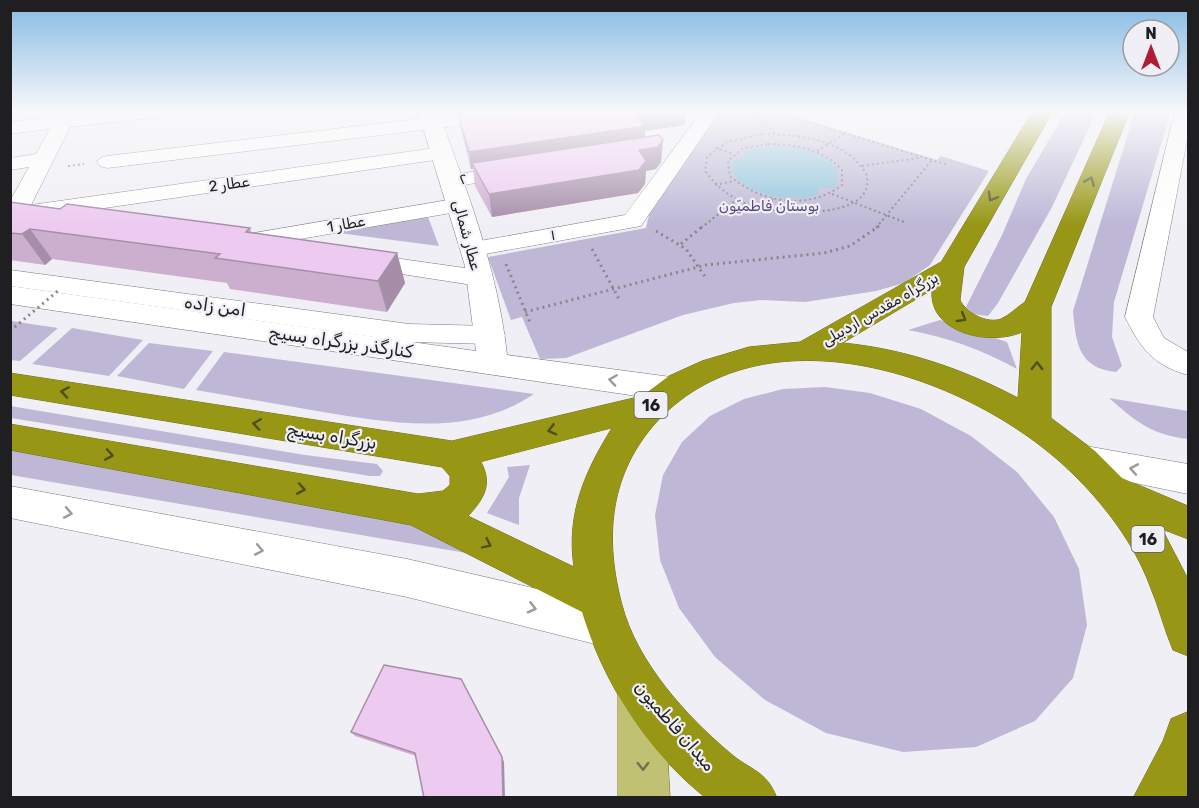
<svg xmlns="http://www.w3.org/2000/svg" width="1199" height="808" font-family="Rubik,Vazirmatn,sans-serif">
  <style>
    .green { fill: #beb8d6 }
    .water { fill: #91c4db }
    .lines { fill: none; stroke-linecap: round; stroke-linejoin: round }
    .street-casing { stroke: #7a797e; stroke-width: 1 }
    .secondary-casing { stroke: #7a797e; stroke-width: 1 }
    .primary-casing { stroke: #6d6d19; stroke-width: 1 }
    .highway-casing { stroke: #6d6d19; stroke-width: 1 }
    .path-far1 { stroke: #88878b; stroke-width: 2; stroke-dasharray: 2 3; stroke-linecap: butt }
    .path { stroke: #88878b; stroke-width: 3; stroke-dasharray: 2 4; stroke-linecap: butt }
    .street { fill: #fff; fill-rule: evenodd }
    .secondary { fill: #fff; fill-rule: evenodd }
    .primary { fill: #c1c173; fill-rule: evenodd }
    .highway { fill: #979715; fill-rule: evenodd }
    .path-bridge { stroke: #88878b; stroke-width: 3; stroke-dasharray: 2 4; stroke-linecap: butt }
    .wall { fill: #ccafcf }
    .shaded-wall { fill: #a68ea9 }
    .building { fill: #edcbf1; stroke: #a68ea9; stroke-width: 1.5 }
    .oneway { stroke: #4f4f1c }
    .oneway2 { stroke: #9a9a9b }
    .oneway3 { stroke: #70704a }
    .labels { text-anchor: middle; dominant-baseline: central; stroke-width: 4.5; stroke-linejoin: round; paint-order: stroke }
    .far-street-label { font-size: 15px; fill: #1f1f21; stroke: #f0eff5 }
    .far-park-label { font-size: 15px; fill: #594a84; stroke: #f0eff5 }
    .shield { fill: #f0eff5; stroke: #5e5d61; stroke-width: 1.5 }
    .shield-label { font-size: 16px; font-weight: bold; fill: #1f1f21 }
    .street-label { font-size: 18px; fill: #1f1f21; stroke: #f0eff5 }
  </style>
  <rect width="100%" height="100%" fill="#f0eff5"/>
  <path class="green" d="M719 111H777L937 160 941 156 989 171 930 265 904 283 876 291 805 302 761 300 734 303 683 315 566 358 540 359 522 317 511 320 488 257 646 228 650 211Z
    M1066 111H1097L1052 207 998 303 988 316 973 314 966 307 1002 235 1026 179Z
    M1135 111H1171L1114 302 1112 337 1122 366 1116 372C1078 368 1076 343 1073 311Z
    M428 217 439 246 331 232Z
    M940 320 1007 342 1017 369C983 350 947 337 908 330Z
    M11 321 58 328 20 361 11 360Z
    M72 328 143 340 109 376 32 364Z
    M149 343 213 351 184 389 117 376Z
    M224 352 534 394C469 438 390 423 317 411 277 404 236 397 196 390Z
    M825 387 870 393 921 409 971 436 1017 472 1054 517 1079 569 1087 625 1073 678 1035 721 976 747 903 752 826 733 765 700 715 657 679 608 660 560 655 515 663 475 682 442 710 416 744 399 783 389Z
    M1109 398 1188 411V439C1152 435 1136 422 1109 398Z
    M10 406 305 455 377 464 383 471 380 476H370L11 418Z
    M10 447 408 514 478 555 11 475Z
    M530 465 519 498V525L487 513 509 477 507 467Z"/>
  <path class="water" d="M770 146C794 146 823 149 838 170L837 184 834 188H819L818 195C791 201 747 198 732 171L734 160 746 157 745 151Z"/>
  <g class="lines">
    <defs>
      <path id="street" d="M60 111H78L76 115 112 111H167L158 117 70 127 31 205 442 147 449 149 452 153 449 157 442 159 22 220 10 225V201L29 167 10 170V158L36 154 50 129 10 134V122L56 117Z
        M486 111H539L530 117 107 168 100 166 97 162 100 158 107 156Z
        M702 111H720L641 226 474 256 465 254 462 249 465 244 474 242 625 215Z
        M1175 111H1188V135L1153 317 1164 338 1188 352V375C1152 365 1141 348 1125 317Z
        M516 165 523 167 527 171 523 175 452 187 444 186 441 181 444 176 452 175Z
        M460 198 468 200 471 205 468 210 236 250 227 248 224 243 227 238 236 236Z
        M359 253 479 270 488 272 492 278 488 284 479 286 350 266 346 261 350 256Z
        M10 270 409 324 491 326 501 328 505 335 501 342 491 344 409 342 10 286Z"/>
      <path id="secondary" d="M418 111H438C467 191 498 270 507 355L671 377 682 381 687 389 682 397 671 401 10 304V286L476 351 465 266Z
        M1080 445 1188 464V494L1067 469 1062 459 1067 449Z
        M10 486 407 559 607 605 622 611 629 626 622 641 607 647 407 597 10 518Z"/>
      <path id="primary" d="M641 669 657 676 664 692 670 798H618V692L625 676Z"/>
      <path id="highway" d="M1033 111H1053L964 267 960 300C966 313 987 324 1001 319 1010 315 1017 307 1025 302L1110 111H1130L1051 307V418L1095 451 1122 478 1188 506V539L1162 529 1188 579V656L1173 650C1164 629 1159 607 1150 586 1134 543 1104 504 1071 472 971 375 761 302 653 426 608 479 605 541 622 605 637 662 686 716 730 753 751 771 766 770 777 798H706L701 794C645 748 603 681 582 612L411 525 10 450V424L418 494 443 491 450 485V476L442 467 10 395V373L452 441 642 396 669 376 702 361 749 347 800 342 941 262ZM932 290C928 334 991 346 1022 332L1018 398C963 369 905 349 843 343ZM612 428C585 471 566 514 574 567L468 516C484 499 493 484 481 462Z
        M1188 712V793L1186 798H1133L1163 741 1171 719Z"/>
    </defs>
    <use href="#street" class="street-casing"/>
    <use href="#secondary" class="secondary-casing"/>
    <use href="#primary" class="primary-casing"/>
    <use href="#highway" class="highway-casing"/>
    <path class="path-far1" d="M751 111 776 134
      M772 111 948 165
      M763 134C801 135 844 139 866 173 880 222 777 214 752 206 732 199 718 188 705 171L707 157 727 142Z
      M768 144C796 145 822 148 842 170V185C808 211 761 203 730 176L728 161 742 149Z
      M715 148 734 154
      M817 151 844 134
      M68 166 84 164
      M862 166 919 158
      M715 185 734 181
      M832 194 904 222
      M769 210 773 198
      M701 228 736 200
      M876 228 932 160"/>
    <path class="path" d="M656 231 686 249 706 278
      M681 244 703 226
      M592 249 620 301
      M506 264 531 325
      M525 312 706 265 824 253 850 246 879 226"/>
    <use href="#street" class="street"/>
    <use href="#secondary" class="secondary"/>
    <use href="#primary" class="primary"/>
    <use href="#highway" class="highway"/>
    <path class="path-bridge" d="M10 331 59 290"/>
  </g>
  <path class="wall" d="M457 111H686L685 125 645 131V137L663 140 661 162 656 169 646 171 645 184 638 193 492 217 475 186 473 169H471L461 130 458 114 462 113V112H458Z
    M10 202 60 209 250 228 252 233 397 253 405 283 387 312 230 289 227 283 52 259 45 265 10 260Z
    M351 732 504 762 416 756 355 736Z"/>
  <path class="shaded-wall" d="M672 111H686L685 125 645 131 644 142 472 163 473 169H471L469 152 637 116Z
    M663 140 661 162 656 169 646 171 645 184 638 193 492 217 489 194 639 150Z
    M30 229 52 259 45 265 22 234Z
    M397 253 405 283 387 312 378 281Z
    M502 757 504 762 505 798H503Z"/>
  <path class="building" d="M462 111H672L637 116 645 126 469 152 458 114 463 113Z
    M659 135 663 140 658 147 639 150 646 161 639 170 489 194 472 163Z
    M10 202 60 209 67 204 250 228 246 232 397 253 378 281 215 258 220 254 30 229 22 234 10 233Z
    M384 665 461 679 502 757 503 798H424L415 753 351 732Z"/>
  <defs><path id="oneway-chevron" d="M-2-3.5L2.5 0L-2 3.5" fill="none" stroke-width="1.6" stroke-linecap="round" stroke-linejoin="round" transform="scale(1.5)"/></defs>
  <g class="oneway">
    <use href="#oneway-chevron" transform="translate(1090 181) rotate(-67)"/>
    <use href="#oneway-chevron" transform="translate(992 197) rotate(120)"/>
    <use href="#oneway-chevron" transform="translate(962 318) rotate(31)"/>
    <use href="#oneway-chevron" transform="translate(1037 366) rotate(-89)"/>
    <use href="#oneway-chevron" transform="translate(65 392) rotate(-171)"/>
    <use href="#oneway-chevron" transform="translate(257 424) rotate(-171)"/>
    <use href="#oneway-chevron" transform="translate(552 430) rotate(166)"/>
    <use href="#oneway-chevron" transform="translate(109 455) rotate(10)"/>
    <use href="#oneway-chevron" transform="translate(301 489) rotate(10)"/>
    <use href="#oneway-chevron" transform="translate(487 544) rotate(26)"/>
  </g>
  <g class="oneway2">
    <use href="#oneway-chevron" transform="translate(613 380) rotate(-172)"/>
    <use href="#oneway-chevron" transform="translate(1134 469) rotate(-170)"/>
    <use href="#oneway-chevron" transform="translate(68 513) rotate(11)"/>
    <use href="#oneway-chevron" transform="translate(259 550) rotate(11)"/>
    <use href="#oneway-chevron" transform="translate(532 608) rotate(14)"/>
  </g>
  <use class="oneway3" href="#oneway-chevron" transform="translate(643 766) rotate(89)"/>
  <linearGradient id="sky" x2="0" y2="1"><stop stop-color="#85bae3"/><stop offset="0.5" stop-color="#f8f8fa"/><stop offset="1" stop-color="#f8f8fa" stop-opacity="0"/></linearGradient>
  <rect width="1199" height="224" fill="url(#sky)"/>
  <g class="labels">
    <g class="far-street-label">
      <text transform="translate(463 179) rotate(-9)">۲</text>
      <text transform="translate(229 184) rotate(-8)">عطار 2</text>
      <text transform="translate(346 224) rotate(-10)">عطار 1</text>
      <text transform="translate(467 235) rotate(75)">عطار شمالی</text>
      <text transform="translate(553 235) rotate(-10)">۱</text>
      <text transform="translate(880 309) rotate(-30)">بزرگراه مقدس اردبیلی</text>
    </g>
    <g class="far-park-label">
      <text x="769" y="206">بوستان فاطمیّون</text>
    </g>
    <g class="shield">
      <rect x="634.5" y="392" width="33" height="26" rx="4.5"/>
      <rect x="1131.5" y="526" width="33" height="26" rx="4.5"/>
    </g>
    <g class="shield-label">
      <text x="651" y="405">16</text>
      <text x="1148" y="539">16</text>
    </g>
    <g class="street-label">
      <text transform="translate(215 306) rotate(8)">امن زاده</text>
      <text transform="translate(341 342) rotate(8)">کنارگذر بزرگراه بسیج</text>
      <text transform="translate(332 436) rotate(9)">بزرگراه بسیج</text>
      <text transform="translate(675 726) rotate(49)">میدان فاطمیون</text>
    </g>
  </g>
  <rect width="1199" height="808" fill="none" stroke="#1f1f21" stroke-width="24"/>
  <g transform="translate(1151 48)"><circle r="28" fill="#f0eff5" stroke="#9c9ca0" stroke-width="1.5"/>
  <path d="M0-4.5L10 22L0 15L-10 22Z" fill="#b01d32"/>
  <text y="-9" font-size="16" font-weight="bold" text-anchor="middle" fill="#1f1f21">N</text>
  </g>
</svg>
